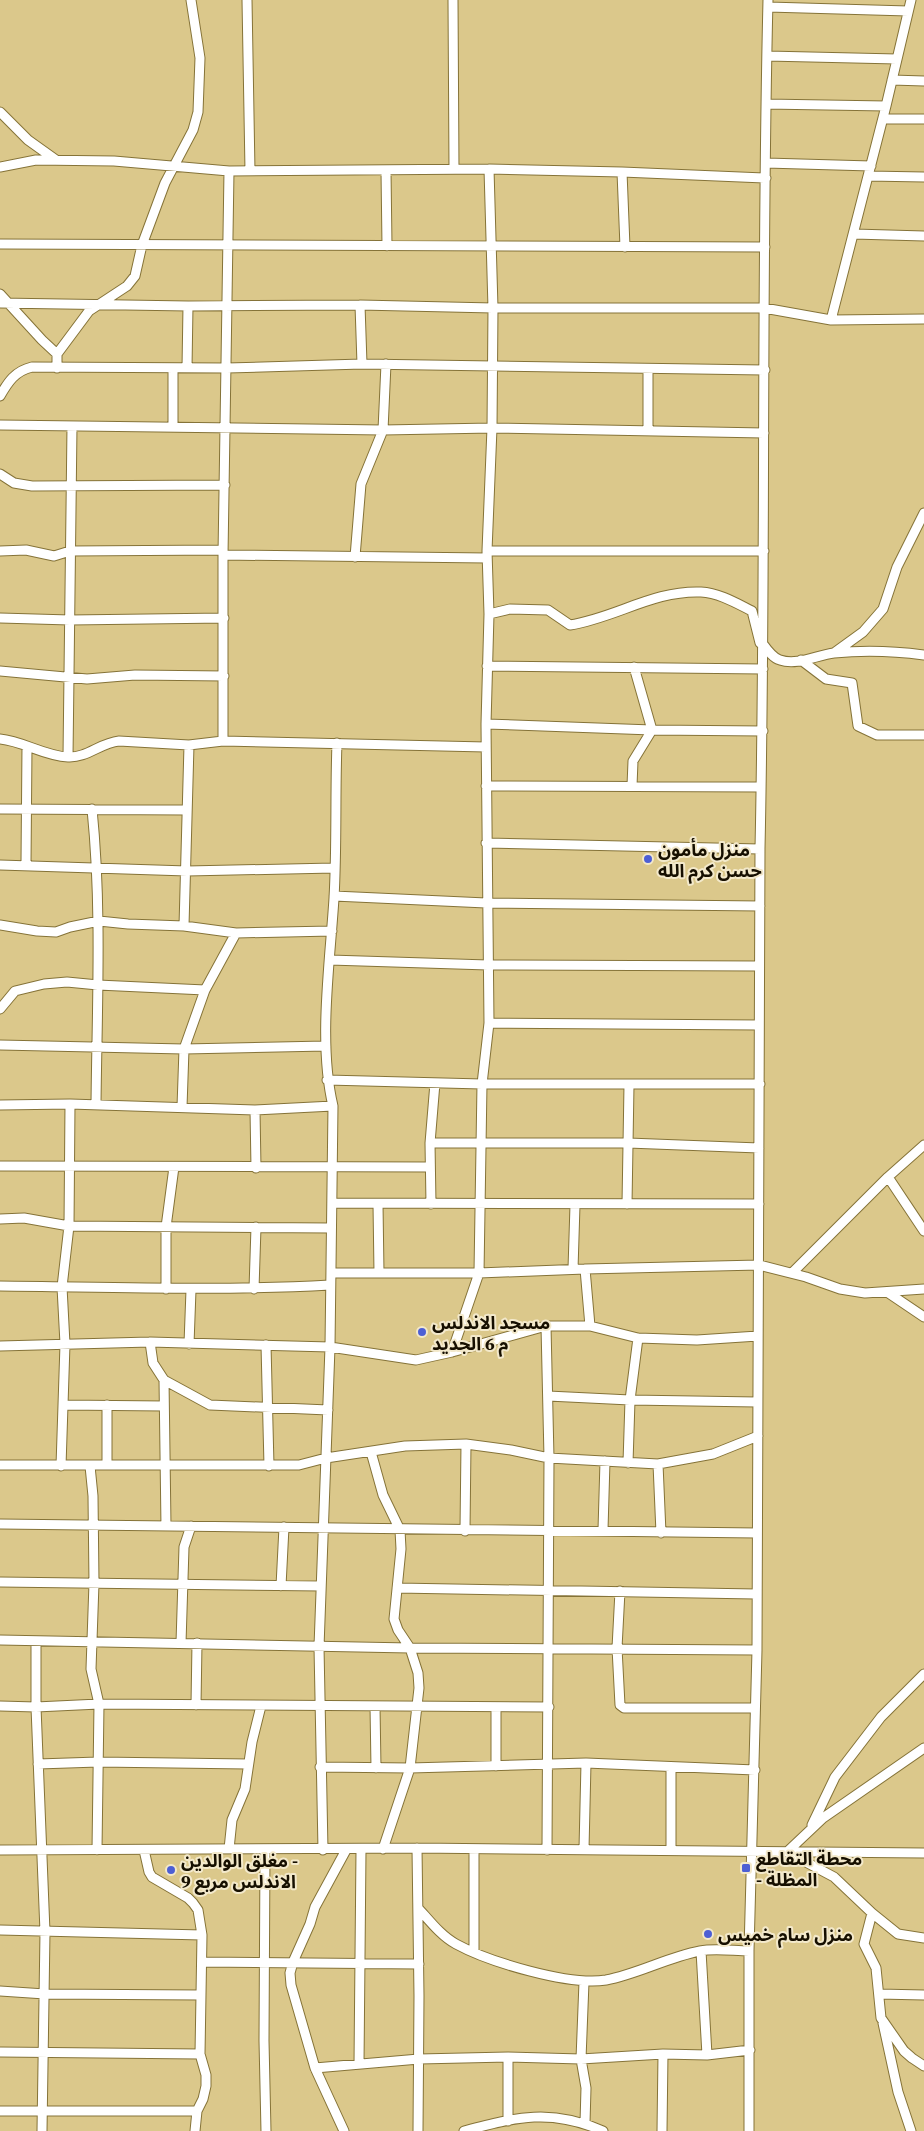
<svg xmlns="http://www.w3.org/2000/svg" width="924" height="2131" font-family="'Source Serif 4','Noto Sans Arabic',serif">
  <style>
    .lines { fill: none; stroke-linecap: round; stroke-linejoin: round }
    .minor-casing { stroke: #857338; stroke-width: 11 }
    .minor { stroke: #fff; stroke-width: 9 }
    .poi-dot { fill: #4d5fd4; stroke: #f3e9cb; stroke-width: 2 }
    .labels { text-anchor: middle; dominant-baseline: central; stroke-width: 4; stroke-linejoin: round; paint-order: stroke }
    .poi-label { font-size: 18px; font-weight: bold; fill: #160f00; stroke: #f3e9cb; text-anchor: start }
  </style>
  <rect width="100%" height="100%" fill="#dbc88b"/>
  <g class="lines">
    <defs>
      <path id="minor" d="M247 0 250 171
        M453 0 454 169
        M768 7 908 11
        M767 56 897 59
        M892 80 924 81
        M766 104 886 106
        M0 112 28 140 56 160
        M883 119H924
        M766 163 871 166
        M0 167 36 160 114 161 229 171 489 169 622 172 766 178
        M386 171 387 246
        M622 172 625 247
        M868 176 924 177
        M854 234 924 236
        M0 244 765 247
        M0 294 42 340 57 354
        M0 303 188 306 360 305 493 308H764L831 320 924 319
        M360 305 362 364
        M831 320 886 106 911 0
        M57 368V354L89 311 127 286 135 276 142 245 165 183 193 130 198 112 200 58 191 0
        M187 368 188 306
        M648 369V431
        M0 396C8 382 15 371 32 367L227 368 362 364 765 370
        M0 425 383 430 492 428 764 433
        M173 427V368
        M0 474 14 483 32 486 225 485
        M0 551 26 550 54 556 70 551 223 550
        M487 551H764
        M223 555 487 558
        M355 557 361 484 383 430 386 364
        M489 614 510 609 548 610 570 625C615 618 654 590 701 592 719 593 736 603 752 611L760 643
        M0 618 70 620 224 618
        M763 644C768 651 773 658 780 660 797 666 817 655 834 653 864 650 894 651 924 655
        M834 653 863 632 883 609 897 567 924 513
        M801 660 826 679 852 683 858 726 877 735H924
        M487 666 763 669
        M0 671 87 679 135 675 224 676
        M486 724 652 730 763 731
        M0 739C23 741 44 756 68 757 87 758 100 743 119 741L189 745 223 741 486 747
        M223 741V555L229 171
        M68 757 72 426
        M486 786 761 787
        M632 786 633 761 652 730 634 667
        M0 809 187 810
        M92 809C102 908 97 1006 96 1105
        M486 843 760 849
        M26 864 27 746
        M0 865 187 871 334 868
        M334 896 486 903 760 906
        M0 925 37 931 56 932 70 927 99 921 128 924 184 926
        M236 933 332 931
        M330 960 488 965 759 966
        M0 1009 15 991 44 984 67 982 98 985 205 990
        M489 1023 759 1025
        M0 1045 184 1049 326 1046
        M327 1080 482 1084H760
        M0 1105 70 1104 255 1110 333 1106
        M182 1107 184 1049 205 990 236 933 184 926 189 745
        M255 1110 256 1168
        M430 1143H628L759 1148
        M0 1166 430 1167
        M888 1177 924 1231
        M332 1203 759 1204
        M378 1204 379 1273
        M431 1204 430 1143 435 1083
        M627 1204 629 1085
        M0 1219 24 1218 69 1226 331 1228
        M573 1269 575 1205
        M585 1269 590 1326
        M331 1273H479L585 1269 759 1265 806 1277 840 1289 865 1293 924 1289
        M792 1273 888 1177 924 1145
        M0 1286C110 1287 220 1291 330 1285
        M166 1289V1227L174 1167
        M254 1289 256 1227
        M887 1292 924 1317
        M546 1326 549 1458 547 1850
        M150 1342 153 1363 164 1380 210 1405 328 1410
        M189 1344 191 1290
        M266 1345 269 1466
        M0 1346 150 1342 330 1347 416 1360 452 1352 546 1326H590L638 1338 697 1340 758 1336
        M452 1352 479 1273 482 1084 489 1023 486 724 489 614 487 551 492 428 493 308 489 169
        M164 1380 166 1526
        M548 1396 630 1400 757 1402
        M63 1405 164 1406
        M371 1452 383 1495 400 1530 401 1549 394 1619 398 1630 410 1648 418 1673 419 1688 410 1768 383 1849
        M628 1463 630 1400 638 1338
        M658 1464 661 1533
        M0 1465H299L326 1458 405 1446 466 1444 511 1450 549 1458 658 1464 713 1454 758 1436
        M107 1465V1405
        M61 1466 65 1344 62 1287 69 1226 70 1104
        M90 1466 93 1496 94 1583 91 1669 99 1704 97 1850
        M0 1524 757 1533
        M603 1530 605 1461
        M465 1531 466 1444
        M0 1582 321 1586
        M281 1586 284 1527
        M397 1588 756 1594
        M620 1591 617 1648 620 1705 624 1708H755
        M0 1640 410 1648 757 1650
        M181 1643 184 1547 191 1526
        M196 1705 197 1643
        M0 1706 36 1707V1641
        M375 1706 376 1768
        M924 1748 823 1818 787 1852 834 1877 872 1913 864 1944 876 1968 881 2018 904 2051 912 2058 924 2066
        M38 1764 98 1762 248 1764
        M496 1766V1707
        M320 1767 410 1768 586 1763 755 1770
        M812 1825 835 1777 881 1717 924 1674
        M417 1848 419 1996 418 2131
        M229 1849 232 1820 245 1789 252 1742 261 1706
        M265 1849 264 2041 266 2131
        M584 1849 586 1763
        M671 1849V1767
        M0 1850 417 1848 924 1853
        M144 1850 149 1872 152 1877 188 1898 193 1903 198 1910 202 1935 200 2054 206 2075V2086L203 2099 197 2111 195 2131
        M323 1850 319 1647 330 1347 333 1106C318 1043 330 963 334 898 337 846 335 794 337 743
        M474 1850V1952
        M418 1908C429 1920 441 1936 456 1944 489 1962 569 1986 606 1980 638 1974 668 1957 700 1951 715 1948 734 1951 749 1951
        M872 1913 898 1934 924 1938
        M0 1930 202 1935
        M701 1951 707 2055
        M202 1962 419 1964
        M584 1982 581 2059 586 2088 585 2123
        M0 1991 45 1994 201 1995
        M879 1994 924 1995
        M883 2023 898 2092 911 2131
        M0 2052 200 2054
        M359 2064 361 1850
        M315 2068 419 2059 508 2057 581 2059 663 2054 707 2055 750 2050
        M0 2111H197
        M508 2121V2057
        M42 2131 45 1932 36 1707 99 1704 549 1707
        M344 2131 315 2068 291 1985 290 1973 293 1962 310 1924 315 1907 346 1850
        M464 2131C517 2117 551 2108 603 2131
        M662 2131 663 2054
        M749 2131V1951L757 1650 760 849C766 566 761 283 768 0"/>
    </defs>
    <use href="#minor" class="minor-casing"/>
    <use href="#minor" class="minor"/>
  </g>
  <g class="poi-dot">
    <circle cx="648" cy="859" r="5"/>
    <circle cx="422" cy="1332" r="5"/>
    <rect x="741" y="1863" width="10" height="10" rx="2.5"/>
    <circle cx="171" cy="1870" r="5"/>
    <circle cx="708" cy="1934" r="5"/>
  </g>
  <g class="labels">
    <g class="poi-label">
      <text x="658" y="849">منزل مأمون<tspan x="658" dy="21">حسن كرم الله</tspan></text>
      <text x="432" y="1322">مسجد الاندلس<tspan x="432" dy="21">م 6 الجديد</tspan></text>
      <text x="756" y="1858">محطة التقاطع<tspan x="756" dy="21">- المظلة</tspan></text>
      <text x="181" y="1860">مغلق الوالدين -<tspan x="181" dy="21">الاندلس مربع 9</tspan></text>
      <text x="718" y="1934">منزل سام خميس</text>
    </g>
  </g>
</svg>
